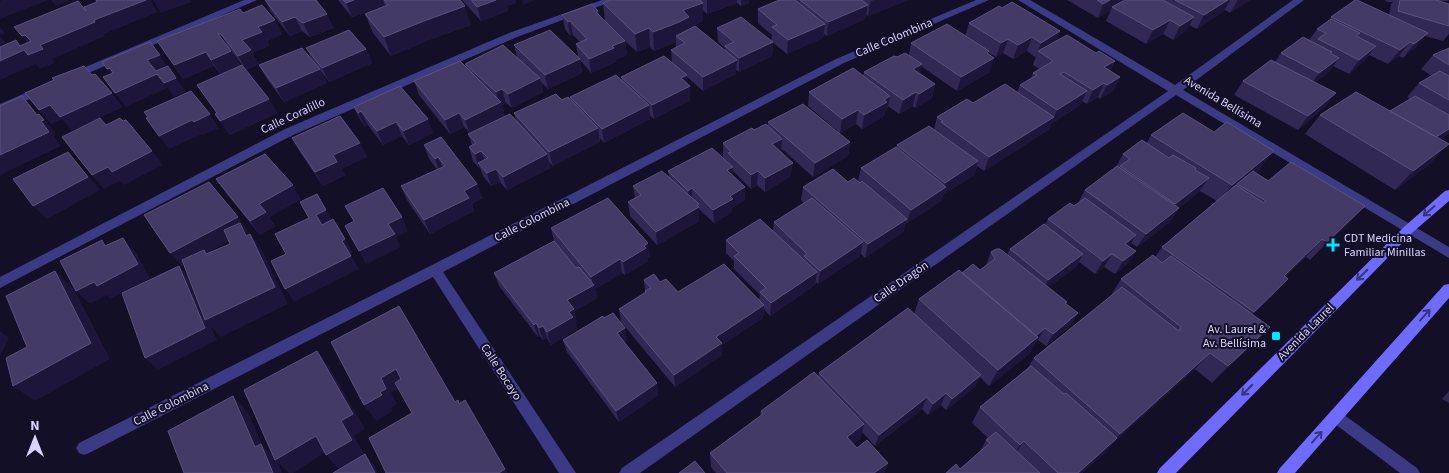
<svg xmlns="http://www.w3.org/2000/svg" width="1449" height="473" font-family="'Source Sans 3',sans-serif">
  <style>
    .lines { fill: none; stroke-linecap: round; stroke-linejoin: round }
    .lane { fill: #3d3a85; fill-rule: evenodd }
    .street { fill: #3d3a85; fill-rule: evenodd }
    .secondary { fill: #6f6bff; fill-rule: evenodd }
    .wall { fill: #312854; fill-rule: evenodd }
    .shaded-wall { fill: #1d163a }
    .building { fill: #433a66; stroke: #5a527e }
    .oneway { stroke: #38347d }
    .poi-dot { fill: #00e5ff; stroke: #130f26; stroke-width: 2 }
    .labels { text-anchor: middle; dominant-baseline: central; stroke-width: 4; stroke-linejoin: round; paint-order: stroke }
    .street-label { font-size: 12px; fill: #d9d4ff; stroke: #130f26 }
    .poi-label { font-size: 12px; fill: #d9d4ff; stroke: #130f26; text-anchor: start }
  </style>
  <rect width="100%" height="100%" fill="#130f26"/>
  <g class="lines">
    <path class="lane" d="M1336 409 1417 468 1420 473H1400L1331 421 1329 416 1331 411Z"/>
    <path class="street" d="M244 0H257L77 78 73 79 68 76 69 74Z
      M602 0H616L517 37 293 135 0 288V277L285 129 509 33Z
      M976 0H989L844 63 443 272 576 473H559L433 277 89 453 84 455 79 453 76 448 79 443 430 266 836 59Z
      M1018 0H1030L1175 85 1293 0H1304L1183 90 1449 247V258L1176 95 640 473H619L622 468 1168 91Z
      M44 85 48 87 49 89 48 91 0 112V104Z"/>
    <path class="secondary" d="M1449 190V201L1413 232 1176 473H1157L1160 468 1405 226 1445 191Z
      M1449 284V298L1295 473H1277L1280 468 1444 285Z"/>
  </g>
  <path class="wall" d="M265 0 334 28 310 37 302 31 290 36 271 12Z
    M338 0H460L471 25 431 39 391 56 373 33 365 14 385 6 352 17Z
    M462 0H515L516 3 507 6 508 11 481 21Z
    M610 0H749V3L741 6 737 3 707 14 703 10V21L690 27V29L725 50V48L718 42 717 28 773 42 772 56 739 72 736 70V74L703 91 687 77V84L690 100 654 119 649 115 650 119 604 143 600 138V142L553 166 549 162 550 168 507 190 500 182 491 186 483 176 480 168H479L473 161 469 147 472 145 468 134 470 133 464 127 450 134 419 95 414 81 466 67 465 64 517 57 514 45 578 57 576 44 580 42 573 35 570 36 565 29 562 15 598 11 599 14 605 21 603 3ZM625 41 637 52 650 47 654 51 676 42V48L671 50 672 63 621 77 622 80 570 97 571 101 562 100 514 113 516 121 505 116 502 105 506 103 512 108 543 92 541 82 548 89 582 73 580 60 591 73 616 62 615 60 627 55Z
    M779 0H908L868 16 866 14 865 19 827 36 824 34 823 38 787 54 771 41 772 35 758 23V9Z
    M1067 0H1250L1230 13 1225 10 1224 11 1197 29 1189 25 1186 31 1173 40 1163 34 1146 44 1106 21 1111 10 1098 18Z
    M1385 0H1449L1448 1H1440L1449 26V34L1443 41 1425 36 1416 47 1403 58 1399 56 1388 64 1369 55 1365 60 1349 74 1333 66 1329 72 1315 82 1325 107 1298 130 1234 95 1243 81 1275 62 1281 53 1309 40 1317 29 1330 20 1331 17 1389 15 1391 4 1393 2H1387Z
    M1002 8 1060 31 1057 40 1096 53 1115 61 1110 71 1120 77 1113 91 1100 99 1098 97 1087 104 1082 101 1080 105 1051 124 1048 130 984 171 977 166 974 175 943 195 941 201 907 223 906 222 903 232 865 258 860 253V256L818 284 816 282 815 285 770 316 764 309 763 318 722 345V355L675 387 621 322 619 309 645 293 644 280 660 282 678 292 759 300 760 295 734 269V261L726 253V240L773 230 774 222 804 203 801 200 803 187 848 182 858 181 861 168 896 148 897 145 934 129 937 117 973 103 1017 92 1020 85 1031 78 1033 73 1039 69 1033 65 1036 56 1035 57 1027 51 1013 59 1003 53 996 57 988 52 990 72 957 91 921 66 920 73 935 84 932 98 915 108 913 106 899 114 888 106 887 110 885 111 884 116 862 129 856 124 840 133 808 106 809 92 863 76 864 72 897 57 909 55 911 43 965 36 969 23Z
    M243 13 275 20 282 34 267 41 269 46 252 53 259 64 246 70 229 48 240 65 220 74 214 66 183 79 157 41Z
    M306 48 366 49 372 63 329 82 321 71 327 83 284 102 267 79 259 65 313 61Z
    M1449 48V133L1440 140 1431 163 1395 190 1305 134 1320 115 1390 111 1410 99 1407 97 1419 83 1432 76 1421 69 1433 55Z
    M197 85 269 99 277 113 230 135 215 114 217 113Z
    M354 107 433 133 409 145 402 136 383 145 368 125 365 127 361 121Z
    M768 122 850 142 848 156 813 177 782 149 781 153 791 176 765 192 757 185 751 189 733 171V175L745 200 732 208V212L714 223 699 209V221L657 245 630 216 628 202 635 199 633 186 669 177 668 171 723 157V143L754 130 768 126Z
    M1151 135 1260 169 1256 173 1348 224 1310 260 1306 257 1285 277 1272 296 1252 315 1270 327 1253 344 1212 383 1195 369 1114 442 1104 453 1082 473H946L960 469 980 451 986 440 988 438 972 423 980 407 1027 369 1034 358 1110 297 1121 279 1155 257 1162 247 1217 201 1200 191 1179 208 1170 222 1137 247 1131 243 1129 246 1136 251 1127 264 1115 274 1104 267 1095 274 1079 262 1076 267 1048 287 1066 304 1078 313 1070 326 1046 346 1038 340 1035 343 1029 354 989 386 980 377 975 387 946 410 941 405 928 415 922 409 875 446 862 432 860 439 853 444 857 448 888 463 884 473H716L711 467 710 453 760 416 761 411 818 376 819 373 914 314 919 299 962 273 980 270 986 266V265L991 252 1007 255 1010 249 1045 224 1048 219 1074 206 1078 203 1085 190 1116 167 1123 154 1147 143Z
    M292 138 360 143 367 157 341 169 345 175 323 186 300 152Z
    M424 145 477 184 482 198 472 204 474 211 430 234 407 200 401 186 437 169 429 159Z
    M216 179 301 199 269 217 275 226 260 235 226 193Z
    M551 228 650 256 647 258 648 261 625 275 622 273 595 289 597 298 574 311 577 322 575 323 577 329 551 345 547 338 543 340 540 336 538 337 499 286 494 273 554 241Z
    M563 340 627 341 624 342 657 383 658 395 619 422 567 352Z
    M1449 391V403L1442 399Z"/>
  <path class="shaded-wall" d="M2 0H48L0 19V1Z
    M51 0H71L56 6Z
    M146 0H150L158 12 104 34 105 36 52 59 54 63 40 69 36 64 0 80V61L24 50 40 45 94 20Z
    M153 0H190L192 2 161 13Z
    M354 0H383L385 6 352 17 346 3Z
    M496 0H515L516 3 507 6 508 11 481 21 477 7Z
    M522 0H535L523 5Z
    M707 0H737V3L707 14Z
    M741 0H749V3L741 6Z
    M874 0H908L868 16 870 2Z
    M1110 0H1127L1112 7 1111 10 1098 18 1103 4Z
    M1228 0H1230L1224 11 1197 29 1204 15Z
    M1238 0H1250L1230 13Z
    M703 3V21L690 27V35L676 36V42L654 51 653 32 683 10Z
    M868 5 865 19 827 36 828 22Z
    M465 6 471 25 431 39 391 56 384 37 424 21Z
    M327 14 334 28 310 37 303 23Z
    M295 17 302 31 290 36 282 22Z
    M1194 17 1186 31 1173 40 1180 26Z
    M275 20 282 34 267 41 269 46 252 53 259 64 246 70 238 56 242 40 258 27Z
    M1170 20 1163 34 1146 44 1153 30Z
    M570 21 573 35 570 36 568 22Z
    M825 24 823 38 787 54 788 40Z
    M0 27 5 33 0 35Z
    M649 28 650 47 637 52 635 34Z
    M1060 31 1055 45 1038 51 1035 57 1041 43Z
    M1428 33 1416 47 1403 58 1414 44Z
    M218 34H221L229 48Z
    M25 35 37 49 33 50 22 36Z
    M0 36 6 43 0 45Z
    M1032 37 1027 51 1013 59 1018 45Z
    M1008 39 1003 53 996 57 1001 43Z
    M625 41 627 55 615 60 616 62 591 73 589 59 612 46Z
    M773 42 772 56 739 72V58Z
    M1410 42 1399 56 1388 64 1400 50Z
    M1376 46 1365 60 1349 74 1359 60Z
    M366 49 372 63 329 82 322 68Z
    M231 51 240 65 220 74 211 60Z
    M989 51 985 63 994 58 990 72 957 91 961 77Z
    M206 52 214 66 183 79 174 65Z
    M160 55 169 69 158 74 167 88 126 107 115 93 147 60Z
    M1339 58 1329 72 1309 87 1319 73Z
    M580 59 582 73 548 89 545 75Z
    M737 60 736 74 703 91V77Z
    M1115 61 1108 75 1104 67Z
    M922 64 918 78 913 69Z
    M110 68 121 82 118 83 107 69Z
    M320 69 327 83 284 102 276 88Z
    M687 75V87L690 86V100L654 119 652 105 681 78Z
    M1120 77 1113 91 1100 99 1107 85Z
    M176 78 186 92 174 97 164 83Z
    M540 78 543 92 512 108 508 94Z
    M1104 83 1098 97 1087 104 1093 90Z
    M935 84 932 98 915 108 919 94Z
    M502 89 506 103 502 105 505 116 470 134 465 120 499 103 496 92Z
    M1087 91 1080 105 1051 124 1057 110Z
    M916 92 913 106 899 114 903 100Z
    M112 93 123 107 72 131 62 119 51 124 39 110 50 105Z
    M1336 93 1325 107 1298 130 1308 116Z
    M22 96 43 120 39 114 52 128 56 134 53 135 61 146 0 175V155Z
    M890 96 887 110 885 111 884 116 862 129 864 115 884 100Z
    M269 99 277 113 230 135 220 121Z
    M649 105 650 119 604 143 602 129Z
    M858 110 856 124 840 133 842 119Z
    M361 111 368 125 365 127 358 113Z
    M459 113 464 127 450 134 445 120Z
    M210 114 219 128 203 135 194 122Z
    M1054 117 1048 130 984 171 989 157Z
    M428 119 433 133 409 145 403 131Z
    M192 120 202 134 169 149 159 136Z
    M396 122 402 136 383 145 377 131Z
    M598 128 600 142 553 166 549 152Z
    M1449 129V133L1446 135 1421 152 1434 138Z
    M782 139 781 153 772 144Z
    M850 142 848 156 813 177 815 163Z
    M360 143 367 157 341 169 345 175 323 186 315 172 333 155Z
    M1449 144 1431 163 1395 190 1413 171Z
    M152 151 163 165 124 185 120 181 104 189 92 175 108 167Z
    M481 151 486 165 478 163 480 168H479L475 154Z
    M1274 151 1260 169 1240 186 1237 184 1229 194 1219 203 1232 185Z
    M68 152 100 190 47 219 33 206Z
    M547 154 550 168 507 190 503 177Z
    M438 157 444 171 440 173 435 159Z
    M978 161 974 175 943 195 941 201 907 223 911 210 943 189 945 183Z
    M793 163 791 176 765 192V178Z
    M733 167V181L727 170Z
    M496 169 500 182 491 186 487 173Z
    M758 171 757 185 751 189V175Z
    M1209 178 1199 192 1166 218 1175 204Z
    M477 184 482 198 472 204 474 211 430 234 424 220 464 191Z
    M293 185 301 199 269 217 275 226 260 235 250 221 259 204Z
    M745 187V200L732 208V212L714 223 713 210 730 196Z
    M692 188V202L688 204V191Z
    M317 194 334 224 324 228 316 215Z
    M699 204V221L657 245 656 232Z
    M1365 206 1348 224 1310 260 1327 242Z
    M1179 208 1170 222 1137 247 1146 234Z
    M238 217 248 231 246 232 253 241 246 236 244 233 207 253 219 268 205 253 182 266 170 253Z
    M402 217 408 231 396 237 401 247 366 264 359 251 388 224Z
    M907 219 903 232 865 258 868 244Z
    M250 234 263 252 288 304 221 337 211 327 217 340 158 370 145 358 179 266 191 279Z
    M1136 235 1128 249 1125 244Z
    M123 238 135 251 150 278 110 299 107 295 90 304 76 291Z
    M345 239 353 253 350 254 342 241Z
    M1322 239 1306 257 1268 293 1284 276Z
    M863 242 860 256 818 284 820 271Z
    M648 243 650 256 647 258 648 261 625 275 623 262Z
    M1136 251 1127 264 1115 274 1123 261Z
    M1083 254 1076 267 1041 293 1048 280Z
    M1112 254 1104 267 1095 274 1103 261Z
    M351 256 359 269 294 302 285 289Z
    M620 259 622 273 595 289 597 298 574 311 577 322 575 323 577 329 551 345 547 332 567 300 593 285 591 277Z
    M55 271 74 289 110 359 35 401 13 386Z
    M817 272 815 285 770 316 771 303Z
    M1288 279 1272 296 1238 328 1254 312Z
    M764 305 763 318 722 345V355L675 387 674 375 716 337Z
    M1078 313 1070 326 1046 346 1053 334Z
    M536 323 540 336 538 337 534 325Z
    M543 326 547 338 543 340 539 328Z
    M1270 327 1253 344 1212 383 1228 366Z
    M625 328 627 341 619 345 617 333Z
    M1045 328 1038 340 1035 343 1029 354 989 386 998 370Z
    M0 331 9 338 0 356Z
    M317 351 329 367 365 429 354 436 364 454 339 470 326 455 341 421Z
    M1210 353 1195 369 1114 442 1104 453 1082 473H1078L1111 444 1120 434Z
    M396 369 406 385 391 393 397 404 391 408 393 411 376 421 364 405 380 392 381 378Z
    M981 375 975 387 946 410 952 399Z
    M657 383 658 395 619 422 616 411Z
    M946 393 941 405 928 415 933 404Z
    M233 396 248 412 263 446 276 458 316 436 329 450 293 473H289L278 463 282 473H273L255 447Z
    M927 397 922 409 875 446 879 435Z
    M864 424 860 439 843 452 847 437Z
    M1024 441 1014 456 1010 460 1020 445Z
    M365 454 374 465 378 473H375Z
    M888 463 884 473H874Z
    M505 469 508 473H499Z"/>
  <path class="building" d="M96 0H146L94 20 95 22 40 45 43 49 28 55 24 50 0 61V47L16 40 20 46 31 41 25 35 22 36 14 27 78 1 86 11 84 7 97 2Z
    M265 0H316L327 14 303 23 295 17 282 22Z
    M343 0H354L346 3Z
    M384 0H460L465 6 424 21 384 37 365 14 388 5Z
    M471 0H496L477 7Z
    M610 0H700L703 3 683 10 689 17 677 23 653 32 649 28 635 34 603 3Z
    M779 0H795L825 24 788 40 772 27 777 25 758 9Z
    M800 0H862L868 5 828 22Z
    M1097 0H1110L1103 4Z
    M1125 0H1163L1194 17 1180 26 1170 20 1153 30 1112 7Z
    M1175 0H1228L1204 15Z
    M1355 0H1357L1428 33 1414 44 1410 42 1400 50 1331 17Z
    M1400 0H1436L1449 4V26L1398 11Z
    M1012 2 1060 31 1041 43 1032 37 1018 45 1008 39 1001 43 969 23 999 6 1002 8Z
    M592 4 598 11 596 12 625 41 612 46 614 48 589 59 576 44 587 39 570 21 568 22 562 15Z
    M262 5 275 20 258 27 262 32 242 40 251 50 238 56 221 34H218L231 51 211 60 206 52 174 65 157 41 240 9 243 13Z
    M741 17 773 42 739 58 725 46 734 42 717 28Z
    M1331 19 1360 33 1356 36 1376 46 1359 60 1318 39 1326 33 1317 29Z
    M947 24 989 51 987 53 994 58 961 77 911 43Z
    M695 26 737 60 703 77 671 50 685 43 676 36Z
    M349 30 366 49 322 68 306 48Z
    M550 30 580 59 545 75 514 45Z
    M1067 35 1096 53 1099 51 1115 61 1104 67 1120 77 1107 85 1104 83 1093 90 1064 72 1060 74 1087 91 1057 110 1020 85 1037 75 1033 73 1053 61 1038 51Z
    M1303 37 1332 52 1330 53 1339 58 1319 73 1281 53Z
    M150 42 160 55 147 60 156 71 168 66 176 78 164 83 157 74 115 93 103 77 113 73 110 68 107 69 102 62Z
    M503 45 540 78 508 94 502 89 496 92 465 64Z
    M302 48 320 69 276 88 259 65Z
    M1449 48V65L1433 55Z
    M905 53 922 64 913 69 935 84 919 94 916 92 903 100 864 72 894 56 897 57Z
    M664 56 687 75 681 78 690 86 652 105 621 77Z
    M1271 60 1336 93 1308 116 1243 81Z
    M460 61 501 102 465 120 459 113 445 120 414 81Z
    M242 65 269 99 220 121 215 114 217 113 197 85Z
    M84 66 92 75 95 74 112 93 60 117 50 105 39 110 25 93 54 80 52 78Z
    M853 68 890 96 884 100 887 102 864 115 858 110 842 119 809 92Z
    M1440 71 1449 76V100L1419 83Z
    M616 75 649 105 602 129 570 97Z
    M1005 84 1054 117 989 157 941 122 943 121 937 117 967 99 973 103Z
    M400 86 428 119 403 131 396 122 377 131 361 111 358 113 354 107Z
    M191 91 210 114 194 122 192 120 159 136 146 118 148 117 144 112Z
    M1356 92 1449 144 1413 171 1320 115Z
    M556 94 562 100 568 97 598 128 549 152 514 113Z
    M22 96 37 115 39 114 44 120 41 121 49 132 0 155V106Z
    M1415 96 1449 115V129L1436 137 1390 111Z
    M803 104 850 142 815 163 768 122Z
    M1183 113 1214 132 1227 122 1274 151 1232 185 1151 135Z
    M510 114 547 154 503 177 496 169 487 173 478 163 488 158 481 151 475 154 469 147 476 143 468 134Z
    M340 116 360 143 333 155 337 162 315 172 292 138Z
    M100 118 106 125 120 118 123 121 126 120 152 151 112 172 108 167 92 175 62 137Z
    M766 124 782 139 772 144 793 163 765 178 758 171 751 175 728 153 731 152 723 143 752 128 754 130Z
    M929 126 978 161 945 183 897 145Z
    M441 137 477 184 464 191 469 198 424 220 401 186 445 166 438 157 435 159 424 145Z
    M1142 140 1169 158 1173 155 1196 168 1195 170 1209 178 1175 204 1120 166 1130 159 1123 154Z
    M896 147 946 187 911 210 861 168Z
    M712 148 733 167 727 170 745 187 730 196 733 199 713 210 692 188 688 191 668 171Z
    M68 152 88 177 33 206 13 179Z
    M265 154 293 185 259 204 266 212 250 221 216 179Z
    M1291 162 1365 206 1327 242 1322 239 1284 276 1288 279 1254 312 1162 247 1236 185 1264 203 1266 201 1237 184 1253 171 1268 181Z
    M1117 166 1179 208 1146 234 1085 190Z
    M833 169 848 182 854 178 860 183 862 181 907 219 868 244 803 187Z
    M662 171 699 204 697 205 699 207 656 232 628 202 641 195 633 186Z
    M209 182 238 217 170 253 144 215Z
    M383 188 402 217 388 224 395 234 359 251 345 226 354 221 345 206Z
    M317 194 326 210 316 215 322 225 333 219 345 239 342 241 351 256 285 289 271 261 286 254 275 234 309 218 300 202Z
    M608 198 648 243 644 246 646 248 623 262 620 259 591 277 551 228Z
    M812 198 863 242 820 271 804 256 807 254 774 222Z
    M1085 198 1136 235 1125 244 1136 251 1123 261 1112 254 1103 261 1048 219 1070 203 1074 206Z
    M760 219 817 272 771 303 760 292 766 288 734 256 739 253 726 240Z
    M240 223 246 236 250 234 275 287 205 320 182 260 204 250 206 254 230 244 224 230Z
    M1044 224 1083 254 1048 280 1010 249Z
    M123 238 138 264 97 286 94 282 76 291 60 261 102 240 105 246Z
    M554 241 576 268 579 267 594 285 567 300 574 309 569 312 573 317 547 332 543 326 539 328 536 323 534 325 494 273Z
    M996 249H1000L1067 302 1065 303 1078 313 1053 334 1045 328 1036 336 962 273 973 264 980 270 995 259 991 252Z
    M1153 255 1162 263 1171 256 1270 327 1228 366 1210 353 1120 434 1034 358 1122 287 1179 331 1181 327 1121 279Z
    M724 264 764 305 716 337 722 343 674 375 619 309 646 292 645 291 651 288 644 280 654 274 660 282 666 279 678 292Z
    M179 266 205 328 145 358 122 293Z
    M959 270 1038 337 998 370 919 299Z
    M55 271 91 343 13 386 6 358 27 347 6 296Z
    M399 306 455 402 458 400 459 404 465 400 505 469 499 473H386L369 438 412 413 395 383 401 379 396 369 381 378 386 389 380 392 382 395 364 405 331 342Z
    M908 308 981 375 952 399 946 393 933 404 927 397 879 435 819 373Z
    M613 313 625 328 617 333 657 383 616 411 563 340 603 316 604 318Z
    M317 351 353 414 341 421 352 440 326 455 316 436 275 460 244 390Z
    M1031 366 1064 394 1066 393 1117 438 1078 473H1058L1024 441 1020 445 980 407Z
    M814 372 864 424 847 437 857 448 867 440 888 463 874 473H727L710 453 763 414 761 411Z
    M233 396 255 447 261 444 273 473H184L168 431Z
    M996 432 1040 473H946L956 464 960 469 990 443 986 440Z
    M365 454 375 473H333Z
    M695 461 705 473H679Z"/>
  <defs><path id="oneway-shaft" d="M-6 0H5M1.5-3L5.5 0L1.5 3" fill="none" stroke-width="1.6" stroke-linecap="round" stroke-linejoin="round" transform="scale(1.25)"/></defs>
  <g class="oneway">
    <use href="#oneway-shaft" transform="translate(1429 211) rotate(139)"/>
    <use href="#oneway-shaft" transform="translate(1362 275) rotate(135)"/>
    <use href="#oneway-shaft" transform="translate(1425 315) rotate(-48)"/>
    <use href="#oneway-shaft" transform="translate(1247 390) rotate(135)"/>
    <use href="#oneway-shaft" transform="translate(1317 437) rotate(-48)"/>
  </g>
  <g class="poi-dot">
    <path d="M1330.5 237.5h5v5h5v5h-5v5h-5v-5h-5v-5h5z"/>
    <rect x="1271" y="331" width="10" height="10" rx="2.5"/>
  </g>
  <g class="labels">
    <g class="street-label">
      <text transform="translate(894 38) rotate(-23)">Calle Colombina</text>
      <text transform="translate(1223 102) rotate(31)">Avenida Bellísima</text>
      <text transform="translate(293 116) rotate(-25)">Calle Coralillo</text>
      <text transform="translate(532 220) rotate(-27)">Calle Colombina</text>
      <text transform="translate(901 282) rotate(-35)">Calle Dragón</text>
      <text transform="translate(1306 332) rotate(-45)">Avenida Laurel</text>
      <text transform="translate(501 372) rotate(57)">Calle Bocayo</text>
      <text transform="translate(171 404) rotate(-27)">Calle Colombina</text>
    </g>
    <g class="poi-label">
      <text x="1344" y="238">CDT Medicina<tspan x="1344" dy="14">Familiar Minillas</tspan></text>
      <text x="1266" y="329" text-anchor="end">Av. Laurel &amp;<tspan x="1266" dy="14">Av. Bellísima</tspan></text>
    </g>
  </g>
  <g transform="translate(35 438)" stroke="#130f26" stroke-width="4" paint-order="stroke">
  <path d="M0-4L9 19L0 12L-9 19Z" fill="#d9d4ff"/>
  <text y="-8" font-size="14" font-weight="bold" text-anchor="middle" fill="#d9d4ff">N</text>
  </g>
</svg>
